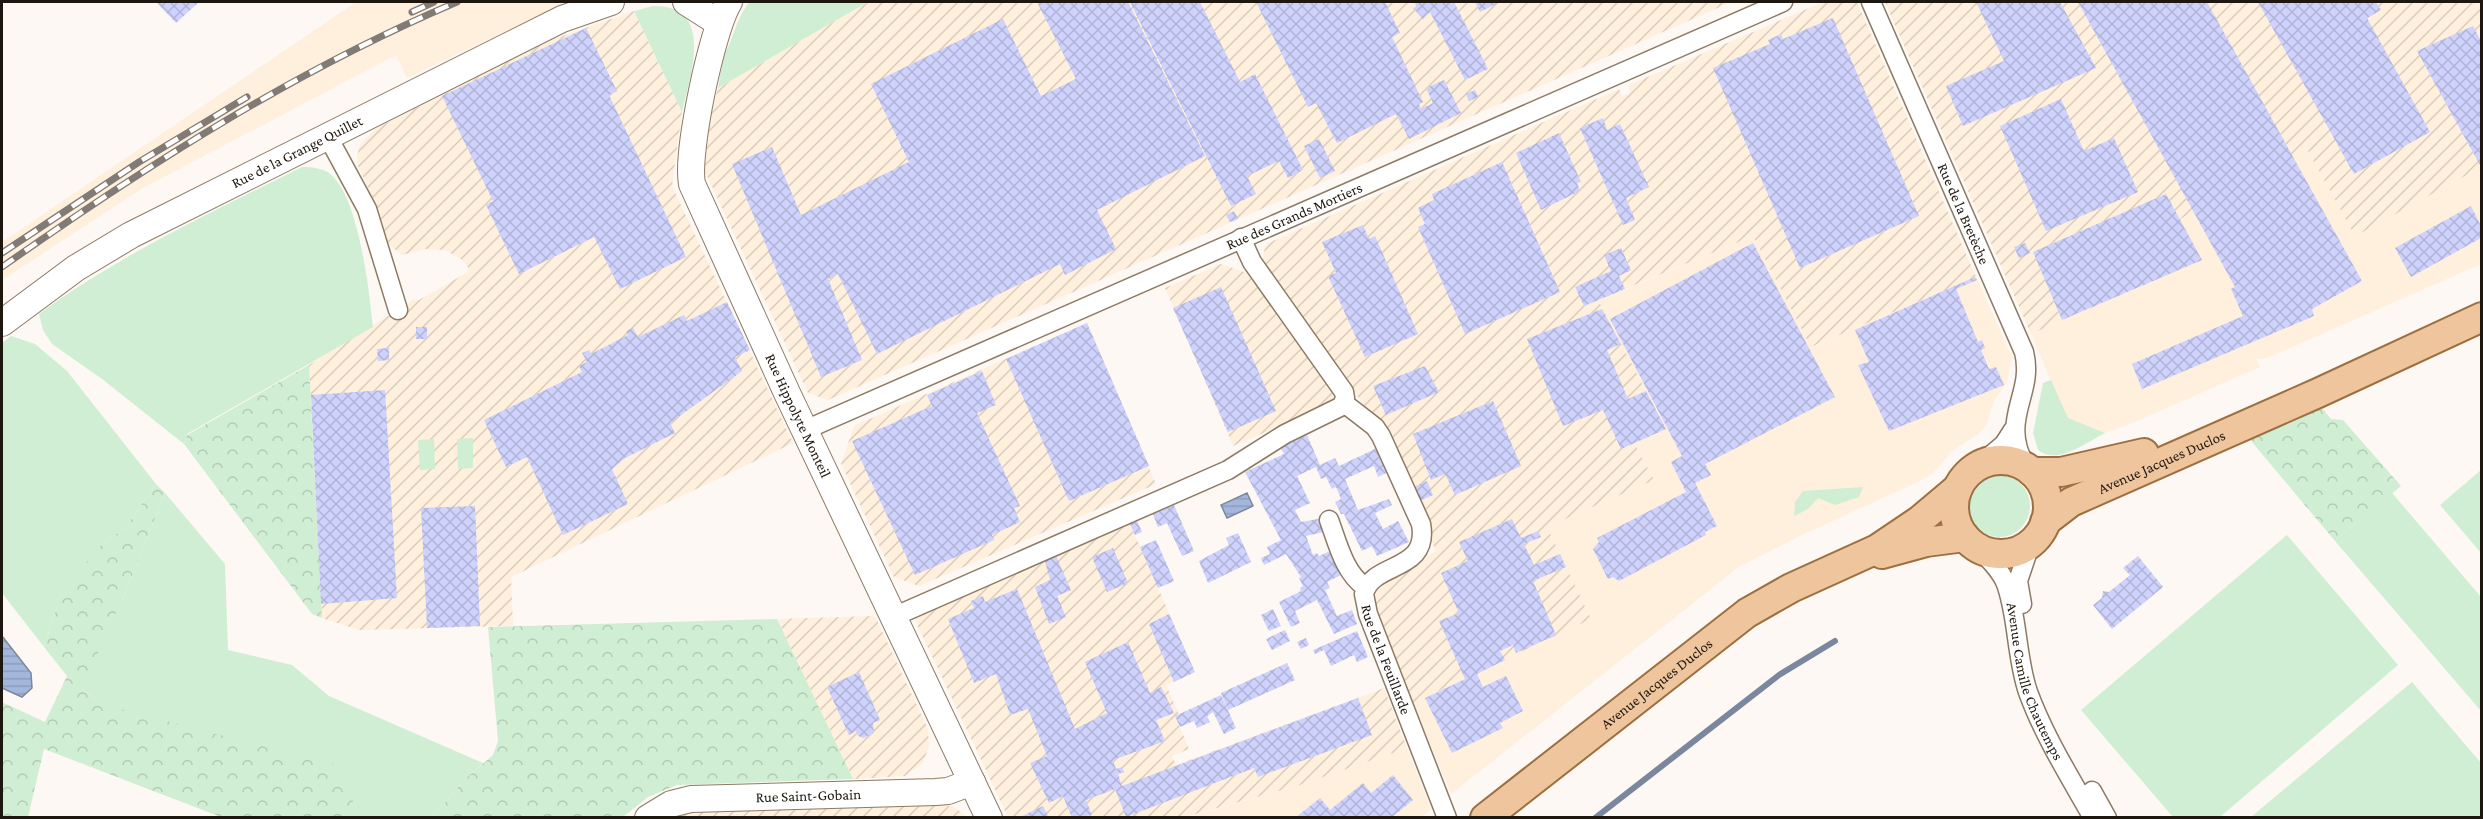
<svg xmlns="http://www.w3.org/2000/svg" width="2483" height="819" font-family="'Crimson Pro',serif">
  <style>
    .built { fill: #ffefdd }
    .industrial { fill: url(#industrial-furrows) }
    .grass { fill: #d0eed3 }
    .forest { fill: url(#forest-crowns) }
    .water { fill: url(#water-rules); stroke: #7b879e; stroke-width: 1.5 }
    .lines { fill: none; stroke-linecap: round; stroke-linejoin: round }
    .stream { stroke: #7b879e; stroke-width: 6 }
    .building { fill: url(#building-cross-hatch) }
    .street-casing { stroke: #8c7a64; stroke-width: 21 }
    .secondary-casing { stroke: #8c7a64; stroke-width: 28 }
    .primary-casing { stroke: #9d6f40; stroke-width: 32 }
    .street { stroke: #fff; stroke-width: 18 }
    .secondary { stroke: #fff; stroke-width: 26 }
    .primary { stroke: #eec59d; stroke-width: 28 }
    .rail-casing { stroke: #827b75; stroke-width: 7 }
    .rail { stroke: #fff; stroke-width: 4.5; stroke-dasharray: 14; stroke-linecap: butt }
    .labels { text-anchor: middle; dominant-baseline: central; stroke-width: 4.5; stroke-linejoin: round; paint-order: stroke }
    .street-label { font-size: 15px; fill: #1e170f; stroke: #fff }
  </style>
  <defs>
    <pattern id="industrial-furrows" width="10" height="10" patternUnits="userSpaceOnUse" patternTransform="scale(1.5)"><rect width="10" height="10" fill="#ffefdd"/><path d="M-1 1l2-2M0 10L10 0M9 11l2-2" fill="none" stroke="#daccbc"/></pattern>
    <pattern id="forest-crowns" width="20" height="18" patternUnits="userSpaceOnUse" patternTransform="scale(1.5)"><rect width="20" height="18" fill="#d0eed3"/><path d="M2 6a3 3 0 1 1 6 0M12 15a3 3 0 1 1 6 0" fill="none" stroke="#b2cbb4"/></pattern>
    <pattern id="water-rules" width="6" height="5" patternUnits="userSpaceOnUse" patternTransform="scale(1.5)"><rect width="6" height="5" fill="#a3b7dc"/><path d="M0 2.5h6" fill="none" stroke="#8c9dbc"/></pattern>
    <pattern id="building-cross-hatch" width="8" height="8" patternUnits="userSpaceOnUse" patternTransform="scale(1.5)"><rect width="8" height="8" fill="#ced2fc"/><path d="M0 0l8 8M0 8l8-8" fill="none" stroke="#b0b4d7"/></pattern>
  </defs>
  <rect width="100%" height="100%" fill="#fdf8f3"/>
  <path class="built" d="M356 2H567L407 78 396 55 143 188 2 280V242Z
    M2307 149 2481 166V264L2267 358 2256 359 2260 367 2130 424 2105 433 2067 418 2031 334 2201 260 2179 219Z
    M1753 236 1812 347 1976 277 2012 357 2007 382 1994 401 1986 426 1977 435 1952 451 1933 473 1922 480 1804 534 1740 566 1451 794 1413 703 1477 674 1566 567 1547 527 1654 480 1634 443 1666 428 1598 301Z
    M1407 748 1431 809 1421 818H1185L1300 785Z"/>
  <path class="industrial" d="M868 2H1731L828 400 808 393 703 167 707 132 718 88Z
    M1823 2H1857L1976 277 1811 347 1753 236 1598 300 1666 429 1634 443 1654 480 1547 527 1591 619 1413 703 1367 593 1436 551 1377 423 1261 264 1266 244 1619 89 1622 96 1630 93 1629 85Z
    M1885 2H2481V167L2355 236 2307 149 2180 219 2202 260 2031 334Z
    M634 11 682 112 672 186 793 443 511 577 513 626 359 630 322 618 309 365 413 300H419L468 272V267L461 259 445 250 426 249 402 255 386 242 376 205 358 166 357 156 360 145 375 129 551 40Z
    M1221 264 1247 273 1338 401 1233 446 1165 288Z
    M1087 323 1156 484 919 586 894 577 841 464 854 426Z
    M1130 524 1195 672 1166 685 1179 714 1175 716 1189 749 1172 756 1176 765 1384 688 1407 748 1300 785 1185 817H1008L914 618Z
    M875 616 928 729 929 747 922 764 905 776 853 779 777 619Z
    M944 805 954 807 967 817H673L694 812Z"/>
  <path class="grass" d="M750 2H868L718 88 724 53C731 48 736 16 750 2Z
    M653 6C716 5 690 76 682 112L634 11Z
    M302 167C312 167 321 168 329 173 359 195 369 291 373 327L187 434 184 444 102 379 52 344 43 330 39 314C121 254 212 212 302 167Z
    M11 336 35 344 67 371 156 484 125 528 101 545 57 607 44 647 2 593V343Z
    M2051 380 2068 418 2105 433C2087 442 2057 466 2038 450L2033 433 2043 383Z
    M473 438V468L458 469 457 439Z
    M434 439 435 469 420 470 418 440Z
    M2481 470V553L2440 505Z
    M1968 506a31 31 0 1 1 62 0a31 31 0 1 1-62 0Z
    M1863 487 1859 497 1835 505 1818 498 1808 509 1794 516 1795 502 1803 491Z
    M165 493 225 564 228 650 292 665 329 696 483 763 465 779 433 817H359L101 704 81 687 123 598Z
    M2392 493 2481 597V711L2335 541Z
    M2287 535 2398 665 2220 817H2173L2081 710Z
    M2412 682 2481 763V817H2251Z"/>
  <path class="forest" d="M309 365 322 618 312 614 184 444 187 435Z
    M2319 404 2331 419 2343 420 2401 486 2335 541 2247 436Z
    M156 484 165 493 123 598 82 688 101 704 339 766 359 817H221L44 749 28 817H2V702L45 722 67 676 44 647 57 607 75 575 101 545 125 528Z
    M777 619 853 779 677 785 648 797 623 817H433L465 779 493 755 498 741 488 627Z"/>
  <path class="water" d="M1247 493 1253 506 1227 518 1221 505Z
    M2 636 31 673 32 688 22 697 2 688Z"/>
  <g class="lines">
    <path class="stream" d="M1595 818 1779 675 1835 641"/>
  </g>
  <path class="building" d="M156 2H199L176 23Z
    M1037 2H1128L1205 156 1097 210 1116 249 1065 275 1060 264 877 354 838 274 828 279 862 360 821 377 732 164 772 147 801 215 909 162 871 84 1003 19 1041 96 1076 79Z
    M1130 2H1200L1240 82 1255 74 1303 170 1288 178 1279 161 1247 176 1256 194 1231 206Z
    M1256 2H1385L1400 33 1392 37 1423 102 1419 104 1421 109 1433 103 1426 88 1444 80 1461 113 1409 139 1396 114 1337 143 1316 103 1308 107Z
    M1415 2H1454L1488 69 1465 80 1430 12 1423 19 1413 8 1416 7Z
    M1475 2H1500L1480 12Z
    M1976 2H2060L2096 68 1963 126 1946 86 2004 61Z
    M2078 2H2207L2362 281 2312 309 2314 316 2142 389 2132 364 2243 316 2231 289 2235 287Z
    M2258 2H2376L2381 10 2367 18 2430 132 2354 174Z
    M1833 18 1919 216 1800 268 1713 68 1770 44 1768 40 1781 34 1783 39Z
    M2473 26 2481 41V167L2417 51Z
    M586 28 617 91 609 95 686 257 620 289 594 237 519 274 486 205 493 201 442 96Z
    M1475 90 1478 97 1469 101 1466 94Z
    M2061 99 2084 151 2114 138 2138 192 2046 231 2000 126Z
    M1603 118 1607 130 1620 124 1649 187 1626 198 1635 220 1623 225 1580 128Z
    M1559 133 1581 182 1577 183 1580 191 1541 210 1516 153Z
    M1319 139 1335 171 1320 178 1304 146Z
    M1502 162 1560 292 1465 334 1418 227 1425 224 1418 208 1434 200 1432 194Z
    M2166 194 2202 260 2062 320 2033 252Z
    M2471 206 2481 226V238L2411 277 2395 248Z
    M1234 211 1238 219 1230 222 1226 215Z
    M1363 225 1369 239 1375 236 1418 334 1365 357 1328 276 1336 273 1322 242Z
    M1753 243 1835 397 1705 464 1711 475 1695 483 1717 526 1705 532 1706 535 1619 581 1613 577 1608 579 1593 549 1599 542 1597 538 1686 492 1671 462 1682 456 1610 319Z
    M2025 243 2030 253 2019 258 2014 247Z
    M1621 248 1631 270 1619 276 1625 289 1584 306 1575 287 1611 271 1604 255Z
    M1975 277 1977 280 1956 289 1978 342 1982 340 1985 348 1981 350 1989 369 1996 367 2004 385 1889 431 1858 365 1869 362 1855 330Z
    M1221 287 1276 411 1228 432 1173 308Z
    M727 302 750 350 735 357 742 371 670 423 675 433 625 458 612 469 628 504 563 535 527 457 506 467 484 420 582 372 579 366 587 362 582 353 589 350 591 354 628 335 626 331 633 328 638 337 684 315 687 321Z
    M1602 309 1621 344 1607 350 1628 399 1646 391 1666 429 1621 449 1603 410 1563 426 1527 339Z
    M1087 323 1149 466 1069 501 1006 359Z
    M416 327H427V339H416Z
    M389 348V360L378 361 377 349Z
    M1425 366 1439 392 1386 415 1373 386Z
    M982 371 996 405 977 413 1020 506 1014 508 1020 522 992 535 994 540 915 575 852 441 932 406 927 395Z
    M385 390 397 598 321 604 311 395Z
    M1493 401 1521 466 1455 495 1445 474 1431 480 1413 434Z
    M1307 435 1320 465 1335 458 1339 466 1377 448 1388 472 1378 477 1374 466 1345 479 1358 510 1389 499 1392 505 1375 513 1383 529 1398 521 1409 542 1377 556 1372 546 1362 551 1344 514H1341L1335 502 1341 499 1336 487 1332 489 1326 477 1321 479 1316 467 1297 476 1310 503 1295 510 1301 522 1323 518 1328 531 1306 536 1313 555 1317 553 1319 556 1330 551 1345 573 1327 582 1330 588 1325 590 1337 616 1352 610 1357 624 1334 634 1317 600 1295 611 1300 623 1291 627 1279 602 1301 591 1300 588 1303 586 1299 578 1301 577 1286 554 1264 565 1261 558 1270 554 1267 547 1281 540 1245 472 1284 454 1280 447Z
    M1427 481 1433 495 1415 503 1409 489Z
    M1174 505 1194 551 1182 556 1167 523 1158 527 1153 514Z
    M475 506 480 626 427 628 421 508Z
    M1512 519 1521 538 1538 531 1541 537 1524 544 1534 565 1560 554 1566 567 1533 581 1556 635 1516 653 1513 645 1500 651 1505 660 1477 674 1483 687 1506 676 1523 711 1500 723 1503 728 1452 753 1425 698 1465 679 1439 621 1459 613 1441 573 1468 561 1459 542Z
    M1137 521 1142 532 1135 535 1130 524Z
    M1238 533 1251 562 1208 583 1199 561 1229 545 1226 538Z
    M1156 540 1174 581 1158 588 1140 547Z
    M1113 548 1128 583 1107 592 1092 557Z
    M1056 556 1071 590 1057 596 1066 617 1049 624 1035 587 1050 580 1045 561Z
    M2138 556 2163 587 2112 629 2093 605 2102 598 2103 591 2109 592 2130 575 2123 568Z
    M1017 589 1075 729 1107 713 1085 662 1128 642 1150 693 1161 687 1174 713 1156 720 1165 741 1113 760 1116 769 1122 767 1124 772 1118 774 1122 786 1358 698 1372 735 1258 777 1254 768 1126 817 1115 789 1086 800 1092 815 1072 818 1063 796 1049 803 1030 763 1047 756 1028 709 1010 715 996 674 974 683 948 619 974 608 971 601 983 596 985 602Z
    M1273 609 1281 626 1269 631 1261 615Z
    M1169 614 1195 672 1174 682 1149 624Z
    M1285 630 1290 641 1272 650 1266 639Z
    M1357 631 1368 657 1357 662 1354 655 1331 666 1324 650 1315 654 1313 650Z
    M1306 638 1309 645 1301 649 1297 642Z
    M1287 663 1295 680 1228 710 1221 693Z
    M859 672 880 720 873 723 874 733 864 738 858 736 856 731 849 735 827 687Z
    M1221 695 1236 728 1224 734 1213 712 1207 716 1210 722 1197 728 1194 721 1180 727 1175 716Z
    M1393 775 1413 800 1391 818H1295L1320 798 1330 810 1363 783 1371 793Z
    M1043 806 1049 818H1018Z"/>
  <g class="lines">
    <defs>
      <g id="street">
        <path id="s1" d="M1871 2 2024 352C2035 395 1998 418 2026 467"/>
        <path d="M328 137 367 209 398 310"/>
        <path id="s2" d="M1344 403 1375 427 1381 436 1421 524C1430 573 1372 561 1364 594L1368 614 1447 818"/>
        <path id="s3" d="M805 430 1783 2"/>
        <path d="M1977 467 2004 444 2013 430"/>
        <path d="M1329 520C1338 544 1344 572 1365 587"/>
        <path id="s4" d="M1975 545C1986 556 2001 570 2006 584 2018 617 2016 657 2028 692 2044 736 2070 777 2093 818"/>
        <path d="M2022 604 2018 581 2031 542"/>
        <path d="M893 617 1228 470 1285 434 1342 406 1345 398 1344 392 1252 262 1241 238"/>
        <path d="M2092 791 2107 818"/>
      </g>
      <g id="secondary">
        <path d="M686 2 719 23"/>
        <path id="s5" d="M729 2C712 29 686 153 692 184L787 393 989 818"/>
        <path id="s6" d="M2 323 76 268 131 235 562 19 611 2"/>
        <path id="s7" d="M648 818 671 804 691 799 936 792 948 791 972 782"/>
      </g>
      <g id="primary">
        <circle cx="2001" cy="507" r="47"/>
        <path d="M2032 472H2061L2144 453"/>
        <path id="s8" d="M2045 522 2071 502 2318 393 2482 317"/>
        <path d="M1882 554 1926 542 1965 537"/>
        <path id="s9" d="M1485 818 1747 613 1791 588 1877 549 1920 520 1958 488"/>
      </g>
    </defs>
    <use href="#street" class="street-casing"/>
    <use href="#secondary" class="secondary-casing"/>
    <use href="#primary" class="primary-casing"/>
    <use href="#street" class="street"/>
    <use href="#secondary" class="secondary"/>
    <use href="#primary" class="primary"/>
    <defs>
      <path id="rail" d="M412 12 434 2
        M2 253 139 162 247 97
        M2 267C146 166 294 71 457 2"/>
    </defs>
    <use href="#rail" class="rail-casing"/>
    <use href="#rail" class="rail"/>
  </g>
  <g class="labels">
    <g class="street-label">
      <text stroke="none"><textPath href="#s6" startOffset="342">Rue de la Grange Quillet</textPath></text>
      <text stroke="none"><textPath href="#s1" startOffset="231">Rue de la Bretèche</textPath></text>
      <text stroke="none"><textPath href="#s3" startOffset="534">Rue des Grands Mortiers</textPath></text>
      <text stroke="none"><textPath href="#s5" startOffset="442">Rue Hippolyte Monteil</textPath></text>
      <text stroke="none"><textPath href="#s8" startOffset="132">Avenue Jacques Duclos</textPath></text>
      <text stroke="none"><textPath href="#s2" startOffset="314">Rue de la Feuillarde</textPath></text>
      <text stroke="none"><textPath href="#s4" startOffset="152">Avenue Camille Chautemps</textPath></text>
      <text stroke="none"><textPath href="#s9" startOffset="218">Avenue Jacques Duclos</textPath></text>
      <text stroke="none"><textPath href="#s7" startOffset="165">Rue Saint-Gobain</textPath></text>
    </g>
  </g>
  <rect width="2483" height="819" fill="none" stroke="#1e170f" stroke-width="6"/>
</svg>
